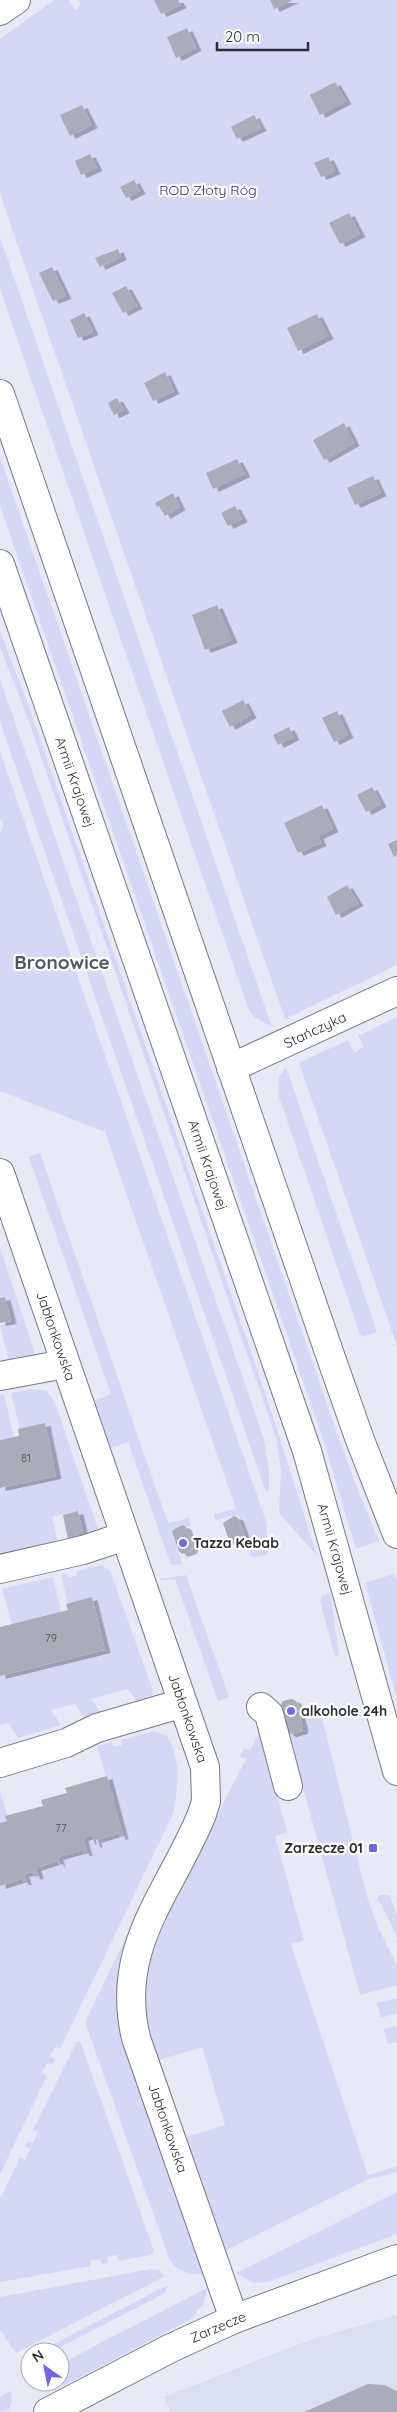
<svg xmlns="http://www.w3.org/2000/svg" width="397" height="2412" font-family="Quicksand,sans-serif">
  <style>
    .built { fill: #dbddf1 }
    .green { fill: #d6d7f5 }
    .building { fill: #abacb9; filter: url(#shadow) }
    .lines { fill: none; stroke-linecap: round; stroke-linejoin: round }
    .street-casing { stroke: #787985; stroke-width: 30 }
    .secondary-casing { stroke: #787985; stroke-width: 30 }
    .street { stroke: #fff; stroke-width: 28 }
    .secondary { stroke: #fff; stroke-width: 28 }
    .poi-dot { fill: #7368e3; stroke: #fff; stroke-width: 2 }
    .labels { text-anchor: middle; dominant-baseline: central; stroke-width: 4.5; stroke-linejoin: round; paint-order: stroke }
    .number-label { font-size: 11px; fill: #4d4e54 }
    .park-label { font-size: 14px; fill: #311e7d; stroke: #fff }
    .street-label { font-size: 14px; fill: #2e2e33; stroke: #fff }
    .poi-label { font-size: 14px; font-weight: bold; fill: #2e2e33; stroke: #fff; text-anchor: start }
    .district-label { font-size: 19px; font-weight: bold; fill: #545560; stroke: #fff }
  </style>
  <defs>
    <filter id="shadow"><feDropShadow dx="5.5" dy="3" stdDeviation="0" flood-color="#0004"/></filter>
  </defs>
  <rect width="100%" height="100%" fill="#e8e9f6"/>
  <path class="built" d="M397 2315V2412H170L164 2397 310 2340Z"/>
  <path class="green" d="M54 0H69L75 10 81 5 78 0H397V965L285 1019 0 194V39Z
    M0 237 272 1027 254 1017 248 1008 0 289Z
    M0 457 330 1413 357 1488 379 1541 356 1549 322 1436 0 506Z
    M0 631 28 704 270 1407 317 1556 279 1513 281 1470 276 1438 28 719 0 647Z
    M0 679 264 1439 269 1470V1490L266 1492 0 722Z
    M0 751 267 1524V1555L251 1557 239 1515 216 1520 214 1514 236 1509 105 1132 0 1091V833L4 825 0 818Z
    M397 1017V1346L299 1063 348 1040 354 1053 364 1047 358 1036Z
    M286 1067 377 1332 361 1337 278 1094 279 1077Z
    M40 1153 168 1523 189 1518 191 1526 174 1529 172 1532 182 1564 171 1565 128 1442 108 1449 92 1402 111 1394 29 1157Z
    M0 1247 36 1357 9 1361 0 1325 11 1321 5 1297 0 1298Z
    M32 1389 47 1391 55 1403 98 1529 95 1532 70 1544 68 1539 83 1535 78 1511 52 1517 59 1547 0 1561V1488L56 1476 45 1423 20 1429 11 1393Z
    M4 1394 14 1438 0 1440V1395Z
    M101 1565 110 1570 153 1691 150 1705 141 1707 128 1689 91 1699 102 1714 85 1719 75 1704 51 1710 61 1725 18 1738 8 1723 0 1725V1676L105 1650 92 1598 68 1604 61 1575 67 1573 68 1578 77 1575 76 1571Z
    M394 1574 397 1581V1699L365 1583Z
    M186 1575 229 1697 218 1701 175 1579 159 1580V1579Z
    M53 1577 61 1612 12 1624 2 1589Z
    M330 1593 339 1656 335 1657 320 1601 322 1596Z
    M321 1714 368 1900 378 1927 397 1965V1985L360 1995 288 1733 292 1734 302 1731 303 1728 301 1719Z
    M154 1731 167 1736C182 1761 178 1786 173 1814L60 2049 55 2047 50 2057 55 2059 52 2065 47 2063 42 2073 47 2076 0 2174V1886L22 1879 24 1882H26L24 1874 33 1872 35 1877 38 1876 36 1868 57 1861 60 1865 58 1857 83 1850 84 1853H87L83 1838 92 1835 95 1845 96 1840 119 1833 120 1836H123L97 1746 112 1742 114 1747 122 1745 121 1740Z
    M260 1731 287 1832 275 1836 304 1940 291 1944 368 2175 397 2166V2172L366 2180 225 2251 186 2137 225 2125 202 2047 159 2060C140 2007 139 1980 160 1928L246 1759 240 1756 244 1748 250 1751Z
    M0 1791 8 1816H6L7 1821 0 1823Z
    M379 1895H390L397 1916V1938L382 1905 377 1900Z
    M128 1933C114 1977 114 2011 127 2055L204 2274C189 2275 176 2272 169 2258L85 2022Z
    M397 1998V2013L381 2018 377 2003Z
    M397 2026V2042L388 2044 384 2029Z
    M77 2041 81 2043 154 2251 150 2255 118 2261 117 2255 107 2257 108 2263 102 2264 100 2259 90 2261 91 2266 0 2282V2199L20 2157 25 2160 30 2149 25 2146 28 2141 33 2143 38 2132 33 2130Z
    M397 2192V2234L268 2282 254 2283 236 2273Z
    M151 2269 160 2270 165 2276 16 2353 0 2330V2297Z
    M168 2285 165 2293 51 2352H38Z
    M207 2288 204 2303 191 2319 65 2385 51 2387 38 2382H60V2364Z
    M11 2391 12 2400 9 2411 0 2412V2397Z"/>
  <path class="building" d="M154 0H178L181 5 161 14Z
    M270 0H293L274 9Z
    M187 28 196 48 176 58 167 37Z
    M335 82 346 101 320 115 310 95Z
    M82 105 92 125 70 136 60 115Z
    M254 115 261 128 237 139 231 127Z
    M90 154 97 168 81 175 75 161Z
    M328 157 335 171 321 177 314 163Z
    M134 180 140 191 126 198 120 187Z
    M349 213 360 234 340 244 329 223Z
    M118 249 121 257 100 267 95 258Z
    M52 267 66 296 53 301 39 273Z
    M126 286 137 306 123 313 112 293Z
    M84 313 93 332 78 338 70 320Z
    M317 314 328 336 298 351 287 328Z
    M165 372 174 391 153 401 144 383Z
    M117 398 124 410 114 415 108 403Z
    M344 423 354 443 324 460 313 440Z
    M237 459 245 474 213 489 206 473Z
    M373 476 381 493 355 505 347 488Z
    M173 493 180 507 165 516 159 506 157 507 155 503Z
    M235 506 242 519 228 526 221 513Z
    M217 605 232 640 205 650 192 615Z
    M243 700 251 715 230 727 222 711Z
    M337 711 348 735 334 742 322 718Z
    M289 727 294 737 278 745 273 735Z
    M372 787 381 804 366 812 357 795Z
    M322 805 333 829 318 836 321 843 298 853 284 823Z
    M397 840V855L394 857 388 844Z
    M347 885 358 903 336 915 327 897Z
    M5 1297 11 1321 0 1323V1298Z
    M45 1423 56 1476 0 1488V1440L19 1436 18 1429Z
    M78 1511 83 1535 68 1539 63 1515Z
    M234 1516 238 1518 245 1537 243 1541 234 1544 230 1543 223 1523Z
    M183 1525 186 1527 193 1547 191 1551 182 1554 179 1551 172 1532 174 1529Z
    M92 1597 105 1650 0 1676V1627L68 1610 66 1604Z
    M292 1699 296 1701 303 1728 302 1731 291 1734 288 1733 281 1704 283 1701Z
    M107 1776 123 1836 120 1837 119 1833 96 1840 97 1844 95 1845 92 1835 83 1838 87 1853H84L83 1850 58 1857 60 1865 57 1861 36 1868 38 1876 35 1877 33 1872 24 1874 26 1882H23L22 1879 0 1886V1823L7 1821 5 1816 43 1806 41 1800 67 1793 65 1788Z
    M368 2384 384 2385 397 2391V2412H304Z"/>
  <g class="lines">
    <defs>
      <path id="street" d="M231 1068 397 991
        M0 1173 205 1767 206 1801 202 1814C170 1893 114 1946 136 2038L234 2319
        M0 1376 65 1364
        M0 1569 83 1550 125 1536
        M261 1707 269 1714 288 1786
        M0 1763 66 1743 97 1728 183 1703"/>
      <path id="secondary" d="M0 11 16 0
        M0 394 329 1352 360 1440 397 1534
        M0 564 307 1451 397 1771
        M48 2412 169 2349 234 2319 397 2259"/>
    </defs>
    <use href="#street" class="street-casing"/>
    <use href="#secondary" class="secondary-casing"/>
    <use href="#street" class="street"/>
    <use href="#secondary" class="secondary"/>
  </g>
  <g class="poi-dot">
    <circle cx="183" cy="1543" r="5"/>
    <circle cx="291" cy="1711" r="5"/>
    <rect x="368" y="1843" width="10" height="10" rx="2.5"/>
  </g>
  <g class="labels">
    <g class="number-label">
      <text x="26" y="1458">81</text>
      <text x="51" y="1638">79</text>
      <text x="61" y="1828">77</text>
    </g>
    <g class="park-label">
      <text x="208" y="190">ROD Złoty Róg</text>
    </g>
    <g class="street-label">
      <text transform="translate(75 782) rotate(71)">Armii Krajowej</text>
      <text transform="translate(315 1030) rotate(-25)">Stańczyka</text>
      <text transform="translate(208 1165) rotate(71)">Armii Krajowej</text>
      <text transform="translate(56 1336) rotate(71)">Jabłonkowska</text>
      <text transform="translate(335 1549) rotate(74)">Armii Krajowej</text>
      <text transform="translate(188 1718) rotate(71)">Jabłonkowska</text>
      <text transform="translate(168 2128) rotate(71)">Jabłonkowska</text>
      <text transform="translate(218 2327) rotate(-23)">Zarzecze</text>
    </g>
    <g class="poi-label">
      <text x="193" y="1543">Tazza Kebab</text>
      <text x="301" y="1711">alkohole 24h</text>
      <text x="363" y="1848" text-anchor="end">Zarzecze 01</text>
    </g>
    <g class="district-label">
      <text x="62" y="962">Bronowice</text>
    </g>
  </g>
  <g transform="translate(45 2367) rotate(327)"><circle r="24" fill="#ffffff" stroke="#ababad"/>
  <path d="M0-4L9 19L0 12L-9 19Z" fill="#7368e3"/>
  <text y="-8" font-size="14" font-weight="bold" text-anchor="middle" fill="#2e2e33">N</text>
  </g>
  <path d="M217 42v8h91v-8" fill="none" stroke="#2e2e33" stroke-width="2.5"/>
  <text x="225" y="42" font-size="15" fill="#2e2e33" stroke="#ffffff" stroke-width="4" paint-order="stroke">20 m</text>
</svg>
